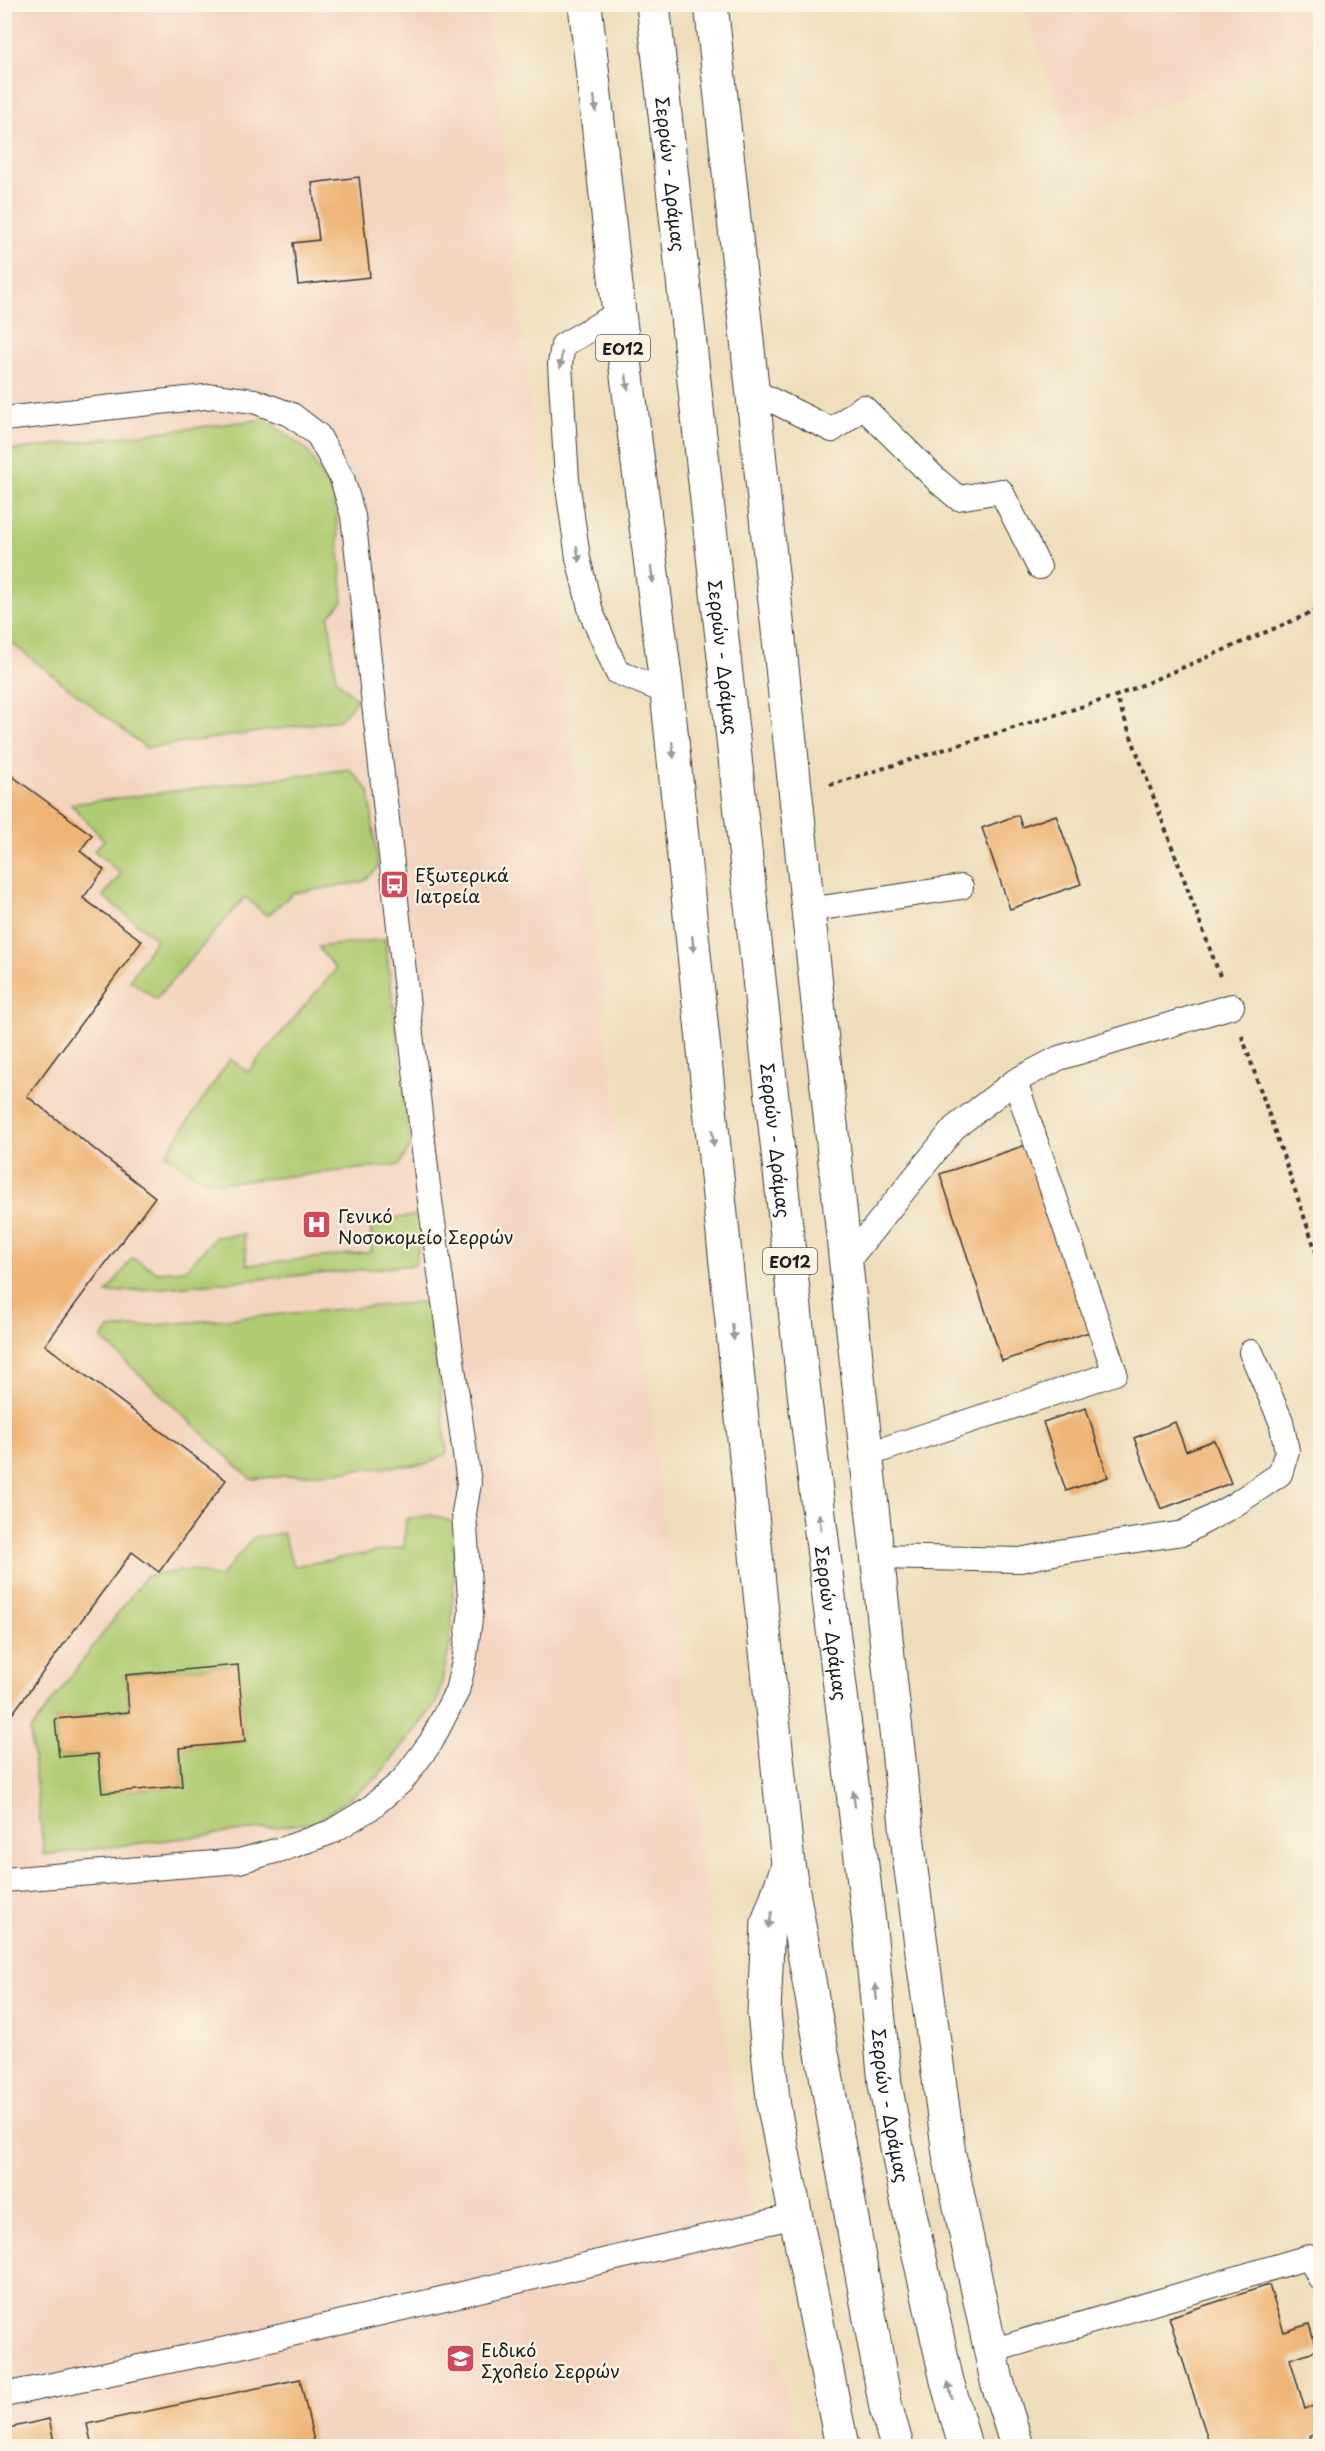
<svg xmlns="http://www.w3.org/2000/svg" width="1325" height="2451" font-family="'Playpen Sans',sans-serif">
  <style>
    .built { fill: #f3d4bf }
    .green { fill: #b0cc73; stroke: #667448; stroke-width: 1.5; fill-rule: evenodd }
    .building { fill: #eeb577 }
    .lines { fill: none; stroke-linecap: round; stroke-linejoin: round }
    .lane-casing { stroke: #3c3934; stroke-width: 26 }
    .street-casing { stroke: #3c3934; stroke-width: 35 }
    .primary-casing { stroke: #3c3934; stroke-width: 35 }
    .path { stroke: #3c3934; stroke-width: 4; stroke-dasharray: 4.5 4.5; stroke-linecap: butt }
    .lane { stroke: #fff; stroke-width: 24 }
    .street { stroke: #fff; stroke-width: 33 }
    .primary { stroke: #fff; stroke-width: 33 }
    .oneway { fill: #999 }
    .labels { text-anchor: middle; dominant-baseline: central; stroke-width: 4.5; stroke-linejoin: round; paint-order: stroke }
    .shield { fill: #fcf5e5; stroke: #5f5d58; stroke-width: 1.5 }
    .shield-label { font-size: 16px; font-weight: bold; fill: #1c1c1c }
    .street-label { font-size: 18px; fill: #1c1c1c; stroke: #fcf5e5 }
    .poi-label { font-size: 18px; fill: #1c1c1c; stroke: #fcf5e5; text-anchor: start }
  </style>
  <rect width="100%" height="100%" fill="#fcf5e5"/>
  <filter id="ink" filterUnits="userSpaceOnUse"><feTurbulence type="fractalNoise" baseFrequency=".0167" numOctaves="2"/><feDisplacementMap in="SourceGraphic" scale="12" xChannelSelector="R" yChannelSelector="G"/><feConvolveMatrix kernelMatrix="1 2 1 2 8 2 1 2 1" color-interpolation-filters="sRGB"/></filter>
  <filter id="wash" filterUnits="userSpaceOnUse"><feTurbulence type="fractalNoise" baseFrequency=".008" numOctaves="4" result="noise"/><feDisplacementMap in="SourceGraphic" scale="24" xChannelSelector="R" yChannelSelector="G"/><feGaussianBlur stdDeviation="1.35" result="paint"/><feColorMatrix in="noise" values="0 0 0 0 0 0 0 0 0 0 0 0 0 0 0 0 0 1.4 0 .05"/><feComposite in="paint" operator="in"/></filter>
  <g filter="url(#wash)">
    <rect width="100%" height="100%" fill="#eeddba"/>
    <path class="built" d="M5 5H488L522 333 590 891 724 2034 770 2330 800 2446H5Z
      M1021 5H1320V48L1071 138Z"/>
    <path class="green" d="M265 419 307 450 335 500 343 601 329 616 336 679 357 700 340 720 146 748 5 638V451Z
      M350 769 369 791 378 868 363 882 293 893 267 916 245 897 156 999 130 980 156 939 103 896 121 874 94 851 104 840 71 804Z
      M385 939 411 1145 399 1165 221 1183 196 1176 166 1154 230 1059 248 1072 336 969 318 947Z
      M414 1216 423 1222 415 1265 107 1293 132 1258 158 1272 185 1270 216 1237 244 1234 247 1265 371 1252V1221Z
      M422 1302 431 1310 447 1453 427 1464 251 1479 102 1339 109 1329Z
      M431 1515 456 1523 451 1640 438 1701 378 1777 317 1822 44 1855 30 1731 146 1576 190 1570 220 1577 254 1537 283 1533 294 1566 404 1547 406 1519ZM237 1665 245 1742 179 1748 182 1786 102 1793 98 1754 59 1757 55 1719 129 1712 126 1675Z"/>
    <g id="blocks">
      <path class="building" d="M359 177 370 277 298 285 293 243 319 240 312 183Z
        M4 770 92 835 80 851 104 870 83 898 142 941 27 1096 155 1197 45 1345 226 1480 159 1572 132 1552 4 1725Z
        M1018 815 1022 827 1056 815 1081 884 1010 909 982 828Z
        M1029 1144 1092 1331 1002 1361 940 1174Z
        M1086 1408 1108 1477 1066 1491 1043 1422Z
        M1175 1422 1186 1451 1214 1440 1231 1483 1161 1509 1134 1438Z
        M238 1665 245 1742 179 1748 182 1786 102 1793 98 1754 59 1757 55 1719 129 1712 126 1675Z
        M1269 2285 1284 2332 1309 2324 1317 2350 1290 2359 1305 2409 1320 2404V2433L1310 2436 1313 2446H1210L1169 2317Z
        M300 2379 315 2446H92L87 2424Z
        M49 2419 55 2446H4V2429Z"/>
    </g>
  </g>
  <g filter="url(#ink)">
    <use href="#blocks" fill-opacity="0" stroke="#3c3934" stroke-width="1.5"/>
    <g class="lines">
      <defs>
        <path id="lane" d="M619 313 563 345 560 364 567 480 578 558 591 612 617 672 667 692
          M753 391 832 430 863 407 938 481 958 498 1001 491 1039 567
          M4 419 214 396 254 401 292 415 318 435 342 478 353 516 428 1186 469 1483 464 1513 471 1612 464 1662 457 1691 431 1742 402 1781 369 1809 331 1832 286 1848 239 1861 4 1880
          M808 910 961 887
          M846 1263 954 1128 1015 1081 1059 1058 1232 1006
          M866 1455 1115 1373 1015 1081
          M877 1557 1020 1560 1064 1551 1183 1533 1234 1505 1280 1474 1287 1451 1281 1421 1251 1352
          M991 2351 1309 2257 1320 2278
          M4 2395 236 2347 795 2216"/>
        <path id="street" d="M711 4 910 1862 949 2154 997 2381 1017 2446
          M774 2108 842 2446"/>
        <g id="primary">
          <path d="M585 4 619 313 667 692 788 1864 886 2408 897 2446"/>
          <path id="s1" d="M653 4 805 1401 871 1939 885 2084 908 2205 947 2381 965 2446"/>
          <path d="M774 2108 764 2013 768 1922 788 1866"/>
        </g>
      </defs>
      <use href="#lane" class="lane-casing"/>
      <use href="#street" class="street-casing"/>
      <use href="#primary" class="primary-casing"/>
      <path class="path" d="M830 785 1116 696
        M1220 976 1116 696 1320 609
        M1242 1036 1320 1263"/>
      <use href="#lane" class="lane"/>
      <use href="#street" class="street"/>
      <use href="#primary" class="primary"/>
    </g>
    <defs><path id="oneway-solid" d="M-6-.8H1V-3.2L6.5 0L1 3.2V.8H-6Z" transform="scale(1.5)"/></defs>
    <g class="oneway">
      <use href="#oneway-solid" transform="translate(595 104) rotate(84)"/>
      <use href="#oneway-solid" transform="translate(561 360) rotate(96)"/>
      <use href="#oneway-solid" transform="translate(627 382) rotate(83)"/>
      <use href="#oneway-solid" transform="translate(578 554) rotate(80)"/>
      <use href="#oneway-solid" transform="translate(652 575) rotate(83)"/>
      <use href="#oneway-solid" transform="translate(673 750) rotate(84)"/>
      <use href="#oneway-solid" transform="translate(693 944) rotate(84)"/>
      <use href="#oneway-solid" transform="translate(713 1138) rotate(84)"/>
      <use href="#oneway-solid" transform="translate(733 1332) rotate(84)"/>
      <use href="#oneway-solid" transform="translate(820 1522) rotate(-97)"/>
      <use href="#oneway-solid" transform="translate(854 1799) rotate(-97)"/>
      <use href="#oneway-solid" transform="translate(770 1920) rotate(103)"/>
      <use href="#oneway-solid" transform="translate(876 1992) rotate(-96)"/>
      <use href="#oneway-solid" transform="translate(950 2390) rotate(-105)"/>
    </g>
  </g>
  <defs>
    <symbol id="bus-square" viewBox="-11 -11 22 22"><rect x="-9" y="-9" width="18" height="18" rx="4" fill="#d1495b" stroke="#fcf5e5"/><path d="M-5-6H5V4H4V6H2V4H-2V6H-4V4H-5ZM-3.5-4V0h7V-4ZM-3.5 1.2v1.5H-2V1.2ZM2 1.2v1.5H3.5V1.2Z" fill="#fff"/></symbol>
    <symbol id="hospital-square" viewBox="-11 -11 22 22"><rect x="-9" y="-9" width="18" height="18" rx="4" fill="#d1495b" stroke="#fcf5e5"/><path d="M-5-5h3v3.5h4V-5h3V5h-3V1.5h-4V5h-3Z" fill="#fff"/></symbol>
    <symbol id="school-square" viewBox="-11 -11 22 22"><rect x="-9" y="-9" width="18" height="18" rx="4" fill="#d1495b" stroke="#fcf5e5"/><path d="M0-5L7-2L0 1L-7-2ZM-4 1L0 2.5L4 1V4Q0 6-4 4Z" fill="#fff"/></symbol>
  </defs>
  <g fill-rule="evenodd">
    <use href="#bus-square" x="378" y="868" width="33" height="33"/>
    <use href="#hospital-square" x="300" y="1208" width="33" height="33"/>
    <use href="#school-square" x="444" y="2342" width="33" height="33"/>
  </g>
  <g class="labels">
    <g class="shield">
      <rect x="596" y="335" width="54" height="26" rx="4.5"/>
      <rect x="763" y="1248" width="54" height="26" rx="4.5"/>
    </g>
    <g class="shield-label">
      <text x="623" y="348">ΕΟ12</text>
      <text x="790" y="1261">ΕΟ12</text>
    </g>
    <g class="street-label">
      <text stroke="none"><textPath href="#s1" startOffset="171">Σερρών - Δράμας</textPath></text>
      <text stroke="none"><textPath href="#s1" startOffset="657">Σερρών - Δράμας</textPath></text>
      <text stroke="none"><textPath href="#s1" startOffset="1143">Σερρών - Δράμας</textPath></text>
      <text stroke="none"><textPath href="#s1" startOffset="1629">Σερρών - Δράμας</textPath></text>
      <text stroke="none"><textPath href="#s1" startOffset="2115">Σερρών - Δράμας</textPath></text>
    </g>
    <g class="poi-label">
      <text x="415" y="874">Εξωτερικά<tspan x="415" dy="21">Ιατρεία</tspan></text>
      <text x="338" y="1215">Γενικό<tspan x="338" dy="21">Νοσοκομείο Σερρών</tspan></text>
      <text x="481" y="2349">Ειδικό<tspan x="481" dy="21">Σχολείο Σερρών</tspan></text>
    </g>
  </g>
  <rect width="1325" height="2451" fill="none" stroke="#fcf5e5" stroke-width="24"/>
</svg>
